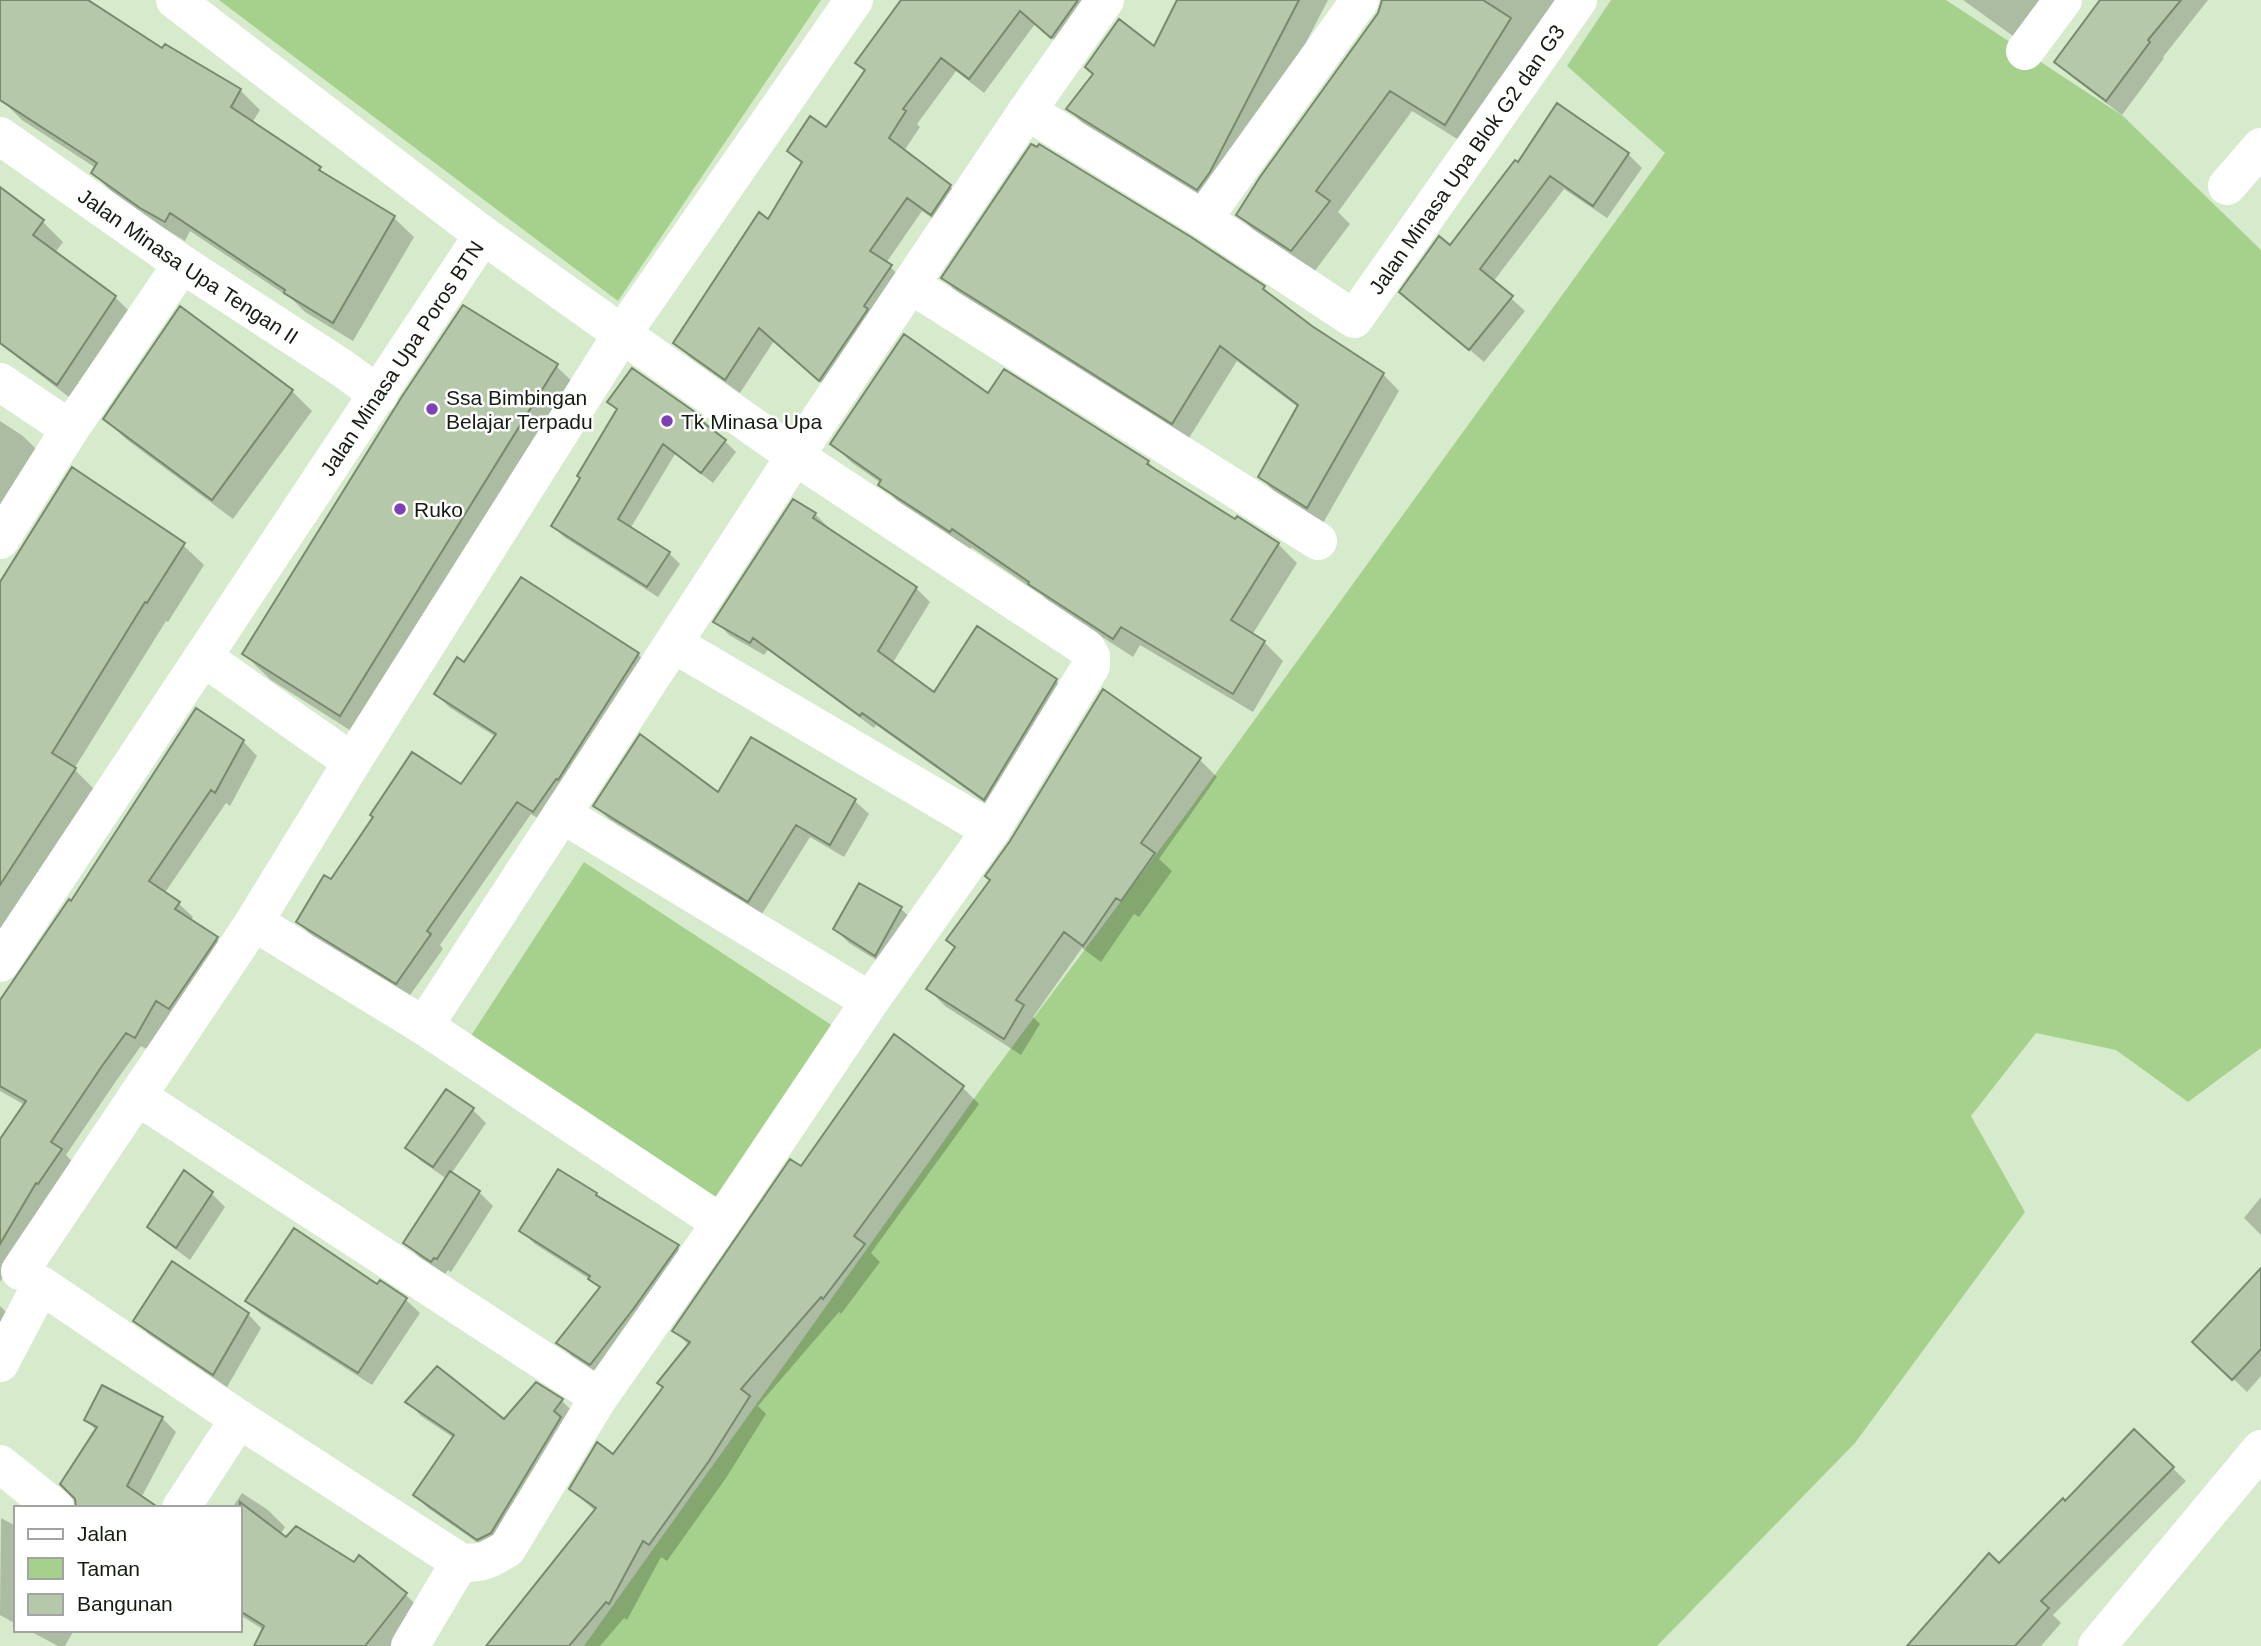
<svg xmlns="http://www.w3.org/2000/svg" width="2261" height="1646" font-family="Helvetica,sans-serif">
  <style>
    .green { fill: #a6d18d }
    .shadow { fill: #0003 }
    .building { fill: #b5c9aa; stroke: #778a6d; stroke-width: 2 }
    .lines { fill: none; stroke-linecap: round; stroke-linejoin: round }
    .street { stroke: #fff; stroke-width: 38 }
    .secondary { stroke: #fff; stroke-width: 38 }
    .poi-dot { fill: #7f40b5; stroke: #fff; stroke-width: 2.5 }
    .labels { text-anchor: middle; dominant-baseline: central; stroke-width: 5; stroke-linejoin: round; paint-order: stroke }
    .street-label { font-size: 21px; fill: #151c11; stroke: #fff }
    .poi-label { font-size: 21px; fill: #151c11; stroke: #fff; text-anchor: start }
  </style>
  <rect width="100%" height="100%" fill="#d6ebcb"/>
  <path class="green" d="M219 0H821L618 301Z
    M1611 0H1946L2123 116 2261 250V1048L2188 1102 2116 1050 2036 1033 1971 1116 2025 1212 1855 1443 1657 1646H584L988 1079 1187 813 1665 153 1567 66Z
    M584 862 842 1032 719 1221 461 1051Z"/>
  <path class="shadow" d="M0 0H85L163 51 240 90 260 110 252 123 319 168 330 179 394 218 414 237 353 341 305 312 293 300 190 231 185 241 162 227 113 193 93 173 96 168 22 120 2 100 0 94Z
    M902 0H1104L1067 51 1035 24 984 93 956 71 917 124 920 127 904 151 950 186 964 201 946 228 922 211 886 263 905 281 834 394 774 341 740 393 690 357 675 343 769 221 803 164 789 151 827 130 866 71 857 62Z
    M1179 0H1328L1229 191 1217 208 1088 128 1068 109 1155 48Z
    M1383 0H1578L1467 145 1412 111 1338 212 1350 224 1314 272 1260 236 1238 215 1379 14Z
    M1963 0H2040L2013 36Z
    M2103 0H2208L2163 57 2164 58 2122 115 2072 77 2057 62Z
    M1628 154 1642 168 1607 218 1564 189 1493 282 1525 311 1484 362 1402 292 1450 247 1518 164Z
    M0 189 43 222 63 242 55 253 115 297 135 317 78 404 0 344Z
    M943 278 1264 288 1279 304 1383 374 1399 391 1323 523 1276 493 1260 477 1299 408 1237 361 1189 438 959 294Z
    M556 366 583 392 367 741 271 680 244 654Z
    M1005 372 1148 462 1161 474 1235 521 1237 518 1278 544 1297 563 1252 635 1264 642 1283 661 1253 712 1140 645 1133 657 1050 603 1042 595 971 547 970 550 899 503 881 483 851 462 832 443 988 395Z
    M292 391 312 411 233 519 126 439 105 419Z
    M609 402 701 418 736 452 713 483 675 454 630 529 669 553 680 564 658 597 564 537 553 526 618 411Z
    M0 421 23 436 43 456 0 522Z
    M815 514 829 528 828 530 916 588 930 602 892 664 935 695 978 629 1056 681 1070 694 998 812 876 725 874 728 768 650 764 655 729 635 716 621Z
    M183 545 204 565 168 622 166 621 74 769 95 790 0 937V585Z
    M638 654 651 668 547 824 531 814 440 945 443 949 410 995 311 935 298 922 331 882 461 786 496 737 449 707 436 694 465 664Z
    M1103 691 1200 760 1217 777 1159 859 1172 871 1139 917 1134 914 1101 962 1082 948 1033 1017 1040 1024 1021 1055 945 1006 928 989 957 948 1011 842Z
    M243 741 257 756 230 806 226 803 164 894 178 903 193 917 190 922 216 939 231 953 150 1051 141 1046 116 1081 66 1155 75 1164 51 1196 0 1282V1143L25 1105 0 1091V1004L72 903Z
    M719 795 855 801 869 814 844 857 810 837 762 914 609 819 595 806Z
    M860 885 901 909 915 922 889 968 849 943 835 929Z
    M962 1087 979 1104 871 1253 880 1262 841 1314 839 1312 758 1406 766 1414 726 1478 667 1561 661 1557 627 1620 624 1618 600 1646H489L595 1511 571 1489 614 1456 664 1388 690 1346 674 1331 801 1168Z
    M446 1091 473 1110 486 1123 451 1174 479 1192 493 1206 451 1272 448 1270 445 1274 419 1257 406 1243 447 1179 421 1161 407 1148Z
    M212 1194 225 1207 190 1260 163 1240 149 1226Z
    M596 1195 601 1200 677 1247 691 1260 604 1377 572 1356 559 1343 600 1289 591 1280 535 1244 521 1231Z
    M2261 1197V1235L2244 1218Z
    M2261 1271V1376L2247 1392 2195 1342Z
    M380 1283 406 1300 420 1313 372 1385 261 1314 247 1300 378 1287Z
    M0 1306 7 1313 0 1323Z
    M248 1314 261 1328 227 1387 149 1334 135 1321Z
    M537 1385 562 1401 575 1414 491 1552 428 1508 415 1495 454 1438 421 1416 408 1402 505 1422Z
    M103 1388 162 1418 176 1432 141 1498 78 1508 97 1431 86 1420Z
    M2134 1431 2186 1481 2053 1615 2061 1623 2041 1646H1910L2065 1503Z
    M242 1493 268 1510 285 1527 280 1535 287 1539 354 1564 359 1558 406 1595 423 1612 396 1646H256L264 1630 240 1615V1508H232Z
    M1 1518 16 1526V1624L0 1615Z
    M28 1630H74L65 1646H58Z"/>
  <path class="building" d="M0 0H88L162 48 165 44 241 89 231 107 321 167 319 170 395 216 333 323 284 293 285 290 170 213 165 222 140 208 91 173 97 163 0 100Z
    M901 0H1078L1051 38 1020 11 969 79 941 58 903 109 906 111 889 138 951 185 931 215 907 198 870 251 892 265 864 306 868 309 819 381 759 328 725 380 673 343 759 212 768 219 802 162 787 151 810 116 826 127 865 70 855 63Z
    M1177 0H1299L1210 172 1197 190 1066 109 1093 74 1085 67 1119 19 1154 46Z
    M1382 0H1483L1511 18 1445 125 1390 91 1316 191 1330 201 1291 251 1236 215 1260 177 1378 13Z
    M2100 0H2181L2148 40 2150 42 2106 101 2054 62Z
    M1557 103 1629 153 1593 206 1550 176 1480 269 1513 296 1469 350 1399 292 1439 236 1450 245 1515 160 1518 162Z
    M1031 144 1037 147 1039 144 1191 237 1265 286 1263 289 1312 326 1384 373 1307 508 1258 477 1298 405 1220 346 1172 424 941 278Z
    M0 187 44 220 33 235 116 296 57 385 0 343Z
    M463 305 558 364 340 716 242 654 401 398Z
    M180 306 293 390 212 500 103 419Z
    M904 334 988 393 1004 369 1149 461 1147 464 1235 519 1237 516 1279 543 1231 620 1265 641 1233 694 1121 627 1113 639 1028 584 1029 582 952 529 950 532 878 485 881 480 830 444Z
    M632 368 702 417 700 420 726 440 701 473 663 444 618 519 670 552 647 587 551 526 580 478 577 476 617 409 607 402Z
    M72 467 185 543 147 603 145 602 52 753 76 768 0 885V582Z
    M793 499 816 513 813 518 917 587 878 651 934 692 977 626 1057 679 984 800 862 713 860 716 753 638 750 643 713 622Z
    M521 577 639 653 558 780 556 779 533 812 517 802 427 931 431 934 396 984 296 922 324 875 331 879 373 817 370 815 412 752 461 784 496 734 434 694 457 657 464 662Z
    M1103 689 1201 758 1141 843 1155 853 1121 901 1116 898 1083 946 1064 932 1016 1000 1024 1005 1004 1039 926 989 955 947 946 940 990 880 985 876 1010 841Z
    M196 708 244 740 215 793 211 790 149 881 180 902 175 909 218 937 169 1009 156 1001 135 1038 126 1033 102 1066 51 1142 62 1149 38 1184 36 1183 0 1244V1139L26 1101 0 1086V1000L69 899 71 901Z
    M640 734 718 792 751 737 856 799 830 845 796 825 748 902 593 806Z
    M859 883 902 907 875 956 833 929Z
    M894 1034 964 1086 854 1236 865 1244 823 1299 821 1297 741 1389 750 1396 709 1461 649 1545 643 1541 609 1604 606 1602 569 1646H486L596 1508 569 1489 597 1442 613 1454 663 1387 657 1383 690 1342 672 1331 790 1159 801 1166Z
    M446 1089 474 1108 433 1167 405 1148Z
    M558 1169 597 1193 596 1195 679 1245 634 1308 590 1365 556 1343 600 1287 588 1279 590 1276 519 1231Z
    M184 1170 213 1192 176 1248 147 1227Z
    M450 1171 480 1191 437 1259 434 1258 431 1262 403 1243Z
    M294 1228 377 1284 380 1280 407 1298 358 1373 245 1301Z
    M172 1261 249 1313 213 1375 133 1321Z
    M2261 1268V1349L2232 1380 2192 1342Z
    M437 1366 504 1419 536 1382 563 1399 554 1411 561 1417 491 1533 477 1540 413 1495 454 1435 405 1402Z
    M102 1385 163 1417 127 1486 159 1508H76L75 1499 60 1484 97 1427 84 1420Z
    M2134 1429 2174 1467 2041 1601 2049 1608 2015 1646H1907L1989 1553 1999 1563 2063 1498 2065 1501Z
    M240 1502 286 1537 296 1526 354 1562 359 1555 407 1593 365 1646H254L264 1626 240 1611Z"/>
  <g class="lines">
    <g class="street">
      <path d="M175 0 483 235"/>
      <path d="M2025 51 2063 0"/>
      <path id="s1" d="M1027 111 1203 219 1354 319 1578 0"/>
      <path id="s2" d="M0 136 182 264 342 368 379 395"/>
      <path d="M2227 186 2261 147"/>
      <path d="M1203 219 1360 0"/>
      <path d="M911 285 1318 541"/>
      <path d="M0 382 70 429"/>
      <path d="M0 540 70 429 182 264"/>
      <path d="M674 644 991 830"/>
      <path d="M203 657 352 762"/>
      <path d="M562 814 870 1001"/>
      <path d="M254 922 352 762 622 334 795 456 1027 111 1105 0"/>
      <path d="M137 1096 599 1397 721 1223"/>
      <path d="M20 1271 254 922 424 1026 721 1223 870 1001 991 830 1091 666V656L1086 648 795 456 424 1026"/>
      <path d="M0 1363 41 1285 239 1419 460 1562C480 1565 490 1559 507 1549L599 1397"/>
      <path d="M0 1464 55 1508"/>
      <path d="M181 1508 239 1419"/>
      <path d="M410 1646 460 1562"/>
      <path d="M2097 1646 2261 1449"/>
    </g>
    <path class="secondary" id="s3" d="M0 963 483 235 622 334 854 0"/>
  </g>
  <g class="poi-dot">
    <circle cx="432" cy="409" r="7"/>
    <circle cx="667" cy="421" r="7"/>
    <circle cx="400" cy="509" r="7"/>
  </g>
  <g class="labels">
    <g class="street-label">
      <text stroke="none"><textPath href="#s1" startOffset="583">Jalan Minasa Upa Blok G2 dan G3</textPath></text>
      <text stroke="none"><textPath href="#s2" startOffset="229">Jalan Minasa Upa Tengan II</textPath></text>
      <text stroke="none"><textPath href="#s3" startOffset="726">Jalan Minasa Upa Poros BTN</textPath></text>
    </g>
    <g class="poi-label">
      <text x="446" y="397">Ssa Bimbingan<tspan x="446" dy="24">Belajar Terpadu</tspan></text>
      <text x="681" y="421">Tk Minasa Upa</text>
      <text x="414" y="509">Ruko</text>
    </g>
  </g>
  <rect x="14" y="1506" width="228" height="126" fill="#ffffff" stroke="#a1a4a0" stroke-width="2"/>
  <rect x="28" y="1529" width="35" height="10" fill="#ffffff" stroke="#a1a4a0" stroke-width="2"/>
  <text x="77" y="1541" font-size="21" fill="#151c11">Jalan</text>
  <rect x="28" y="1558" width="35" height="21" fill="#a6d18d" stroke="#a1a4a0" stroke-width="2"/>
  <text x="77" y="1576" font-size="21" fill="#151c11">Taman</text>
  <rect x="28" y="1594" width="35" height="21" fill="#b5c9aa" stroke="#a1a4a0" stroke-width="2"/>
  <text x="77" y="1611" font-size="21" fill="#151c11">Bangunan</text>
</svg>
